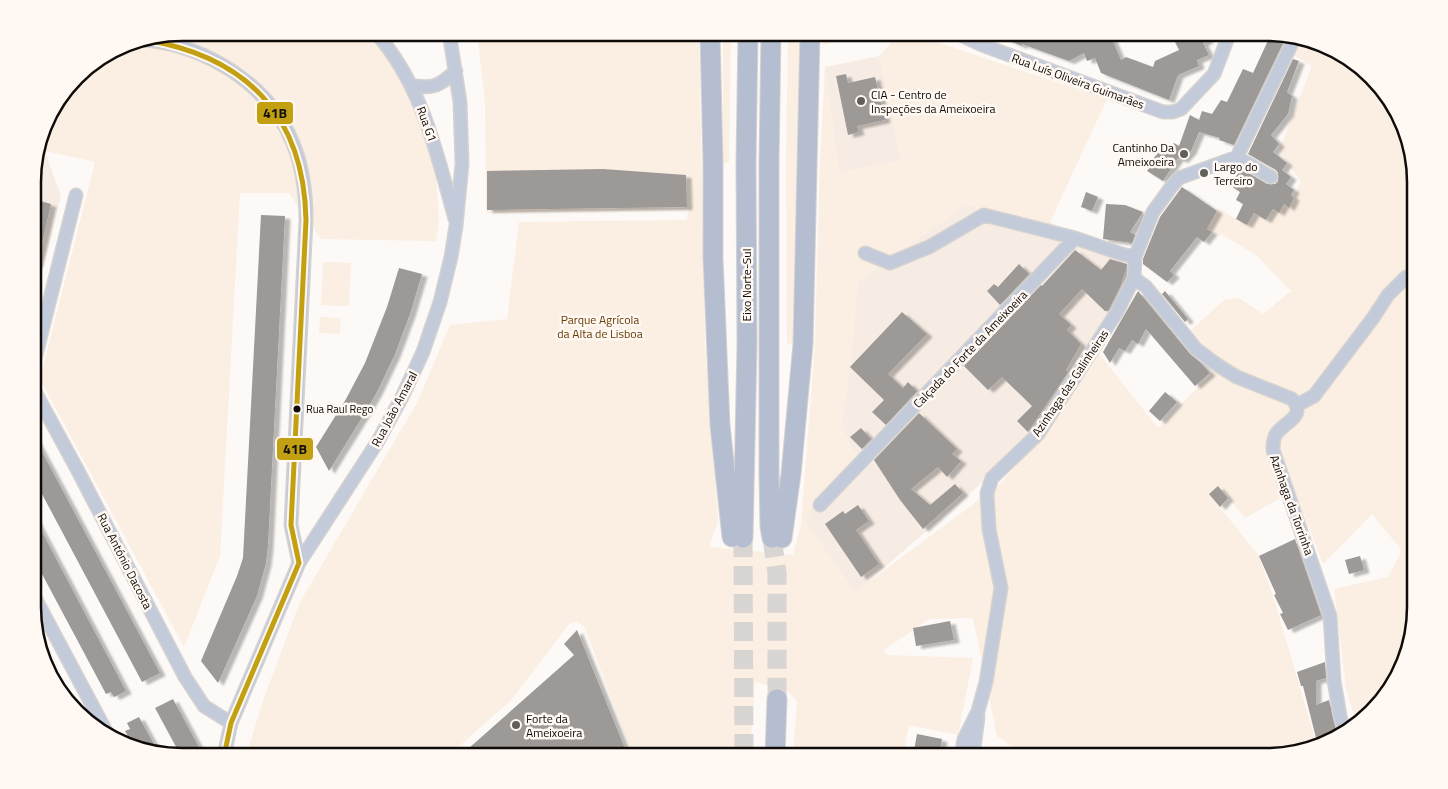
<svg xmlns="http://www.w3.org/2000/svg" width="1448" height="789" font-family="'Titillium Web',sans-serif">
  <style>
    .built { fill: #f6ece4 }
    .green { fill: #fbeee2 }
    .building { fill: #9c9996; filter: url(#shadow) }
    .lines { fill: none; stroke-linecap: round; stroke-linejoin: round }
    .highway-tunnel { stroke: #d8d5d2; stroke-width: 19; stroke-dasharray: 19 9; stroke-linecap: butt }
    .minor-casing { stroke: #d5d3d1; stroke-width: 15 }
    .highway-casing { stroke: #d5d3d1; stroke-width: 21 }
    .minor { stroke: #c3cad9; stroke-width: 12 }
    .highway { stroke: #b5bdd0; stroke-width: 19 }
    .bus-1-casing { stroke: #fff8f3; stroke-width: 9 }
    .bus-1 { stroke: #c3a011; stroke-width: 5 }
    .poi-dot { fill: #615e5b; stroke: #fff8f3; stroke-width: 2 }
    .bus-dot { fill: #0e0b08; stroke: #fff8f3; stroke-width: 2 }
    .labels { text-anchor: middle; dominant-baseline: central; stroke-width: 5; stroke-linejoin: round; paint-order: stroke }
    .bus-label { font-size: 11px; fill: #0e0b08; stroke: #fff8f3; text-anchor: start }
    .street-label { font-size: 12px; fill: #0e0b08; stroke: #fff8f3 }
    .poi-label { font-size: 12px; fill: #0e0b08; stroke: #fff8f3; text-anchor: start }
    .park-label { font-size: 12px; fill: #683b00; stroke: #fff8f3 }
    .rim { fill: none; stroke: #0e0b08; stroke-width: 2.5 }
    .line-badge { stroke: #fff8f3; stroke-width: 2 }
    .pale-badge-label { font-size: 14px; text-anchor: middle; font-weight: bold; fill: #111 }
  </style>
  <defs>
    <filter id="shadow"><feDropShadow dx="5.5" dy="3" stdDeviation="1" flood-color="#0004"/></filter>
  </defs>
  <rect width="100%" height="100%" fill="#fcf9f6"/>
  <path class="built" d="M879 56 901 160 839 173 825 67Z
    M41 141 61 196 33 309V172Z
    M966 205 1050 222 1131 262 1120 300 1044 419 985 480 855 593 806 522 812 506 856 456 841 426 850 367 858 281Z"/>
  <path class="green" d="M183 33H383L412 75 436 177 439 223 436 241 321 239 289 193H240L220 556 184 647 40 379 95 162 46 151 42 138 48 116 83 70 125 44Z
    M477 33H699L705 344 718 521 709 547 793 555 801 525 815 343 820 163 825 67 839 173 901 160 879 56 900 33H910L1107 99 1050 222 966 205 858 281 850 367 841 426 856 456 812 506 806 522 855 592 999 485 1043 434 1097 351 1158 428 1216 369 1217 359 1190 331 1224 300 1239 298 1263 314 1291 291 1256 255 1221 234 1219 236 1207 229 1219 209 1247 225 1254 213 1266 220 1273 209 1279 213 1284 204 1290 207 1301 182 1279 151 1312 66 1292 54 1298 40 1332 48 1390 99 1414 163 1415 607 1400 673 1356 723 1346 688 1334 589 1388 577 1401 552 1400 548 1372 514 1323 564 1295 492 1284 496 1245 518 1219 486 1209 494 1259 556 1274 599 1316 742 1275 756H1026L997 736 973 618 929 619 884 650 888 655 973 658 958 735 909 725 903 756H793L797 702 788 691 755 682 750 752 741 756H633L585 628 577 621 570 623 511 700 448 756H246L264 698 300 602 418 401 450 325 507 319 519 222 687 220 688 210 486 213 485 100Z
    M723 33H731L729 163H723Z
    M788 33H803L793 344H787L786 163Z
    M823 33 871 32V33L823 45Z
    M323 262 351 263 349 306 321 305Z
    M320 317 341 318 340 334 319 333Z"/>
  <path class="building" d="M989 32H1058L1068 36 1075 32H1103L1106 39 1111 37 1121 60 1126 57 1153 67 1155 61 1179 50 1175 42 1183 39 1180 32H1205L1208 40 1203 43 1209 55 1197 60 1199 66 1178 75 1169 100 1101 73 1095 58 1087 61 1084 53 1069 61 1022 44V46Z
    M1271 34 1286 37 1234 145 1219 140 1220 138 1199 132 1191 151 1183 160 1178 158 1163 181 1147 171 1151 166 1150 162 1161 150 1165 153 1174 143 1179 146 1190 115 1199 120 1202 111 1212 114 1221 100 1227 102 1243 69 1253 73Z
    M1293 59 1299 61 1287 92 1292 96 1288 114 1271 135 1279 144 1273 152 1287 163 1282 170 1291 177 1286 184 1294 190 1291 195 1294 198 1289 208 1284 204 1279 213 1273 209 1266 220 1254 213 1247 225 1236 219 1243 204 1236 200 1240 192 1231 186 1240 168 1267 184H1275L1278 181V173L1276 170 1248 154Z
    M846 74 848 83 875 77 885 120 857 126 859 132 848 135 836 76Z
    M603 169 686 175 687 207 487 210V171Z
    M1182 187 1217 211 1207 229 1212 232 1204 242 1197 237 1170 271 1174 275 1167 282 1143 264V259L1160 217Z
    M1086 192 1098 197 1092 211 1081 207Z
    M33 199 51 204 37 265 33 264Z
    M1106 204 1125 205 1143 212 1130 232 1135 235 1132 243 1103 239Z
    M261 215 285 216 268 545 266 563 257 596 218 683 201 661 237 576 243 558Z
    M1075 250 1101 270 1110 259 1127 264 1126 270 1120 287 1108 311H1105L1082 289 1059 314 1071 325 1067 330 1081 344 1066 370 1068 372 1028 432 1017 421 1032 406 1002 377 988 390 964 366 1041 285 1042 286Z
    M1019 264 1029 274 1000 305 987 291 994 284 998 287Z
    M399 268 422 274 410 314 395 354 377 392 366 411 329 471 316 447 346 399 365 363 387 307Z
    M1138 291 1190 354 1201 363 1210 373 1195 386 1146 329 1138 344 1132 340 1125 351 1119 348 1110 363 1103 352Z
    M1165 291 1188 319 1185 322 1162 294Z
    M902 312 927 334 888 374 903 388 908 382 917 391 886 425 872 412 884 400 850 367Z
    M1165 392 1177 402 1160 421 1149 411Z
    M919 413 957 449 952 454 961 461 947 477 938 467 911 489 930 505 955 484 963 493 923 529 900 500 874 460Z
    M861 428 871 439 862 449 850 437Z
    M33 435 160 673 142 682 34 479Z
    M1218 486 1228 498 1220 507 1209 494Z
    M858 505 869 521 856 530 879 564 861 577 825 524 843 511 845 514Z
    M34 517 126 691 114 697 111 692 106 694 34 559Z
    M1295 539 1321 615 1288 630 1280 614 1283 613 1274 595 1276 594 1259 556Z
    M1360 556 1364 570 1349 574 1345 560Z
    M950 621 954 640 916 646 913 628Z
    M577 630 628 756H460L574 655 564 644Z
    M1325 662 1326 678 1316 681V705L1329 700 1337 735 1317 742 1303 686H1301L1297 672Z
    M173 699 201 751 196 754 197 756H181L155 708Z
    M139 717 151 739 158 751 133 745 125 731 130 729 127 723Z
    M917 734 942 739 940 750H938L936 756H913Z"/>
  <g class="lines">
    <path class="highway-tunnel" d="M743 538 744 756
      M772 538 777 573V699"/>
    <defs>
      <path id="minor" d="M375 32C422 84 437 154 455 219
        M954 32 982 45 1163 112H1173L1181 109 1214 74 1230 32
        M146 40C206 46 268 84 292 141 303 166 306 192 306 220L291 525 299 563
        M412 85C433 90 440 85 456 71
        M1237 157 1294 39
        M1237 157 1271 177
        M865 253 890 263 929 247 984 215 1075 238
        M1134 278 1146 287 1196 349 1219 366 1237 377 1292 399C1307 417 1285 421 1276 434 1273 439 1273 444 1273 450L1330 616 1334 681 1340 716 1345 733
        M33 367 76 195
        M33 388 78 471 185 677 204 706 231 723
        M1297 405 1314 396 1373 318 1388 295 1406 277H1415
        M820 505 1075 238 1122 254 1135 257
        M34 596 107 733
        M224 756 231 723 299 563 378 441 402 397 423 352 440 302 451 257 456 226 462 164 460 102 449 32
        M961 756 964 739 978 711 986 682 1001 588 989 529 987 493 992 478 1038 434 1117 312 1134 278 1135 257 1153 212 1172 186 1179 178 1237 157
        M973 756 978 717"/>
      <path id="highway" d="M710 32 713 163V258L720 425 732 537
        M771 32 769 163V475L770 527 772 538
        M743 538 747 344 746 163 748 32
        M782 538 791 474 803 344 810 32
        M775 756 777 699"/>
    </defs>
    <use href="#minor" class="minor-casing"/>
    <use href="#highway" class="highway-casing"/>
    <use href="#minor" class="minor"/>
    <use href="#highway" class="highway"/>
    <defs>
      <path id="bus-1" d="M146 40C247 57 304 116 306 220L291 525 299 563
        M224 756 231 723 299 563"/>
    </defs>
    <use href="#bus-1" class="bus-1-casing"/>
    <use href="#bus-1" class="bus-1"/>
  </g>
  <g class="poi-dot">
    <circle cx="861" cy="101" r="5"/>
    <circle cx="1184" cy="154" r="5"/>
    <circle cx="1204" cy="173" r="5"/>
    <circle cx="516" cy="725" r="5"/>
  </g>
  <circle class="bus-dot" cx="297" cy="409" r="4.5"/>
  <g class="labels">
    <g class="bus-label">
      <text x="306" y="409">Rua Raul Rego</text>
    </g>
    <g class="street-label">
      <text transform="translate(1078 81) rotate(20)">Rua Luís Oliveira Guimarães</text>
      <text transform="translate(427 124) rotate(70)">Rua G1</text>
      <text transform="translate(746 285) rotate(-90)">Eixo Norte-Sul</text>
      <text transform="translate(970 349) rotate(-46)">Calçada do Forte da Ameixoeira</text>
      <text transform="translate(1070 383) rotate(-56)">Azinhaga das Galinheiras</text>
      <text transform="translate(394 409) rotate(-62)">Rua João Amaral</text>
      <text transform="translate(1292 505) rotate(70)">Azinhaga da Torrinha</text>
      <text transform="translate(125 561) rotate(63)">Rua António Dacosta</text>
    </g>
    <g class="poi-label">
      <text x="871" y="94">CIA - Centro de<tspan x="871" dy="14">Inspeções da Ameixoeira</tspan></text>
      <text x="1174" y="147" text-anchor="end">Cantinho Da<tspan x="1174" dy="14">Ameixoeira</tspan></text>
      <text x="1214" y="166">Largo do<tspan x="1214" dy="14">Terreiro</tspan></text>
      <text x="526" y="718">Forte da<tspan x="526" dy="14">Ameixoeira</tspan></text>
    </g>
    <g class="park-label">
      <text x="600" y="319">Parque Agrícola<tspan x="600" dy="14">da Alta de Lisboa</tspan></text>
    </g>
  </g>
  <path d="M0 0H1448V789H0ZM182 41H1266A141 141 0 0 1 1407 182V607A141 141 0 0 1 1266 748H182A141 141 0 0 1 41 607V182A141 141 0 0 1 182 41Z" fill="#fff8f3" fill-rule="evenodd"/>
  <path class="rim" d="M182 41H1266A141 141 0 0 1 1407 182V607A141 141 0 0 1 1266 748H182A141 141 0 0 1 41 607V182A141 141 0 0 1 182 41Z"/>
  <g class="line-badge">
    <rect x="256" y="101" width="38" height="24" rx="5" fill="#c3a011"/>
    <rect x="276" y="437" width="38" height="24" rx="5" fill="#c3a011"/>
  </g>
  <g class="pale-badge-label">
    <text x="275" y="118">41B</text>
    <text x="295" y="454">41B</text>
  </g>
</svg>
